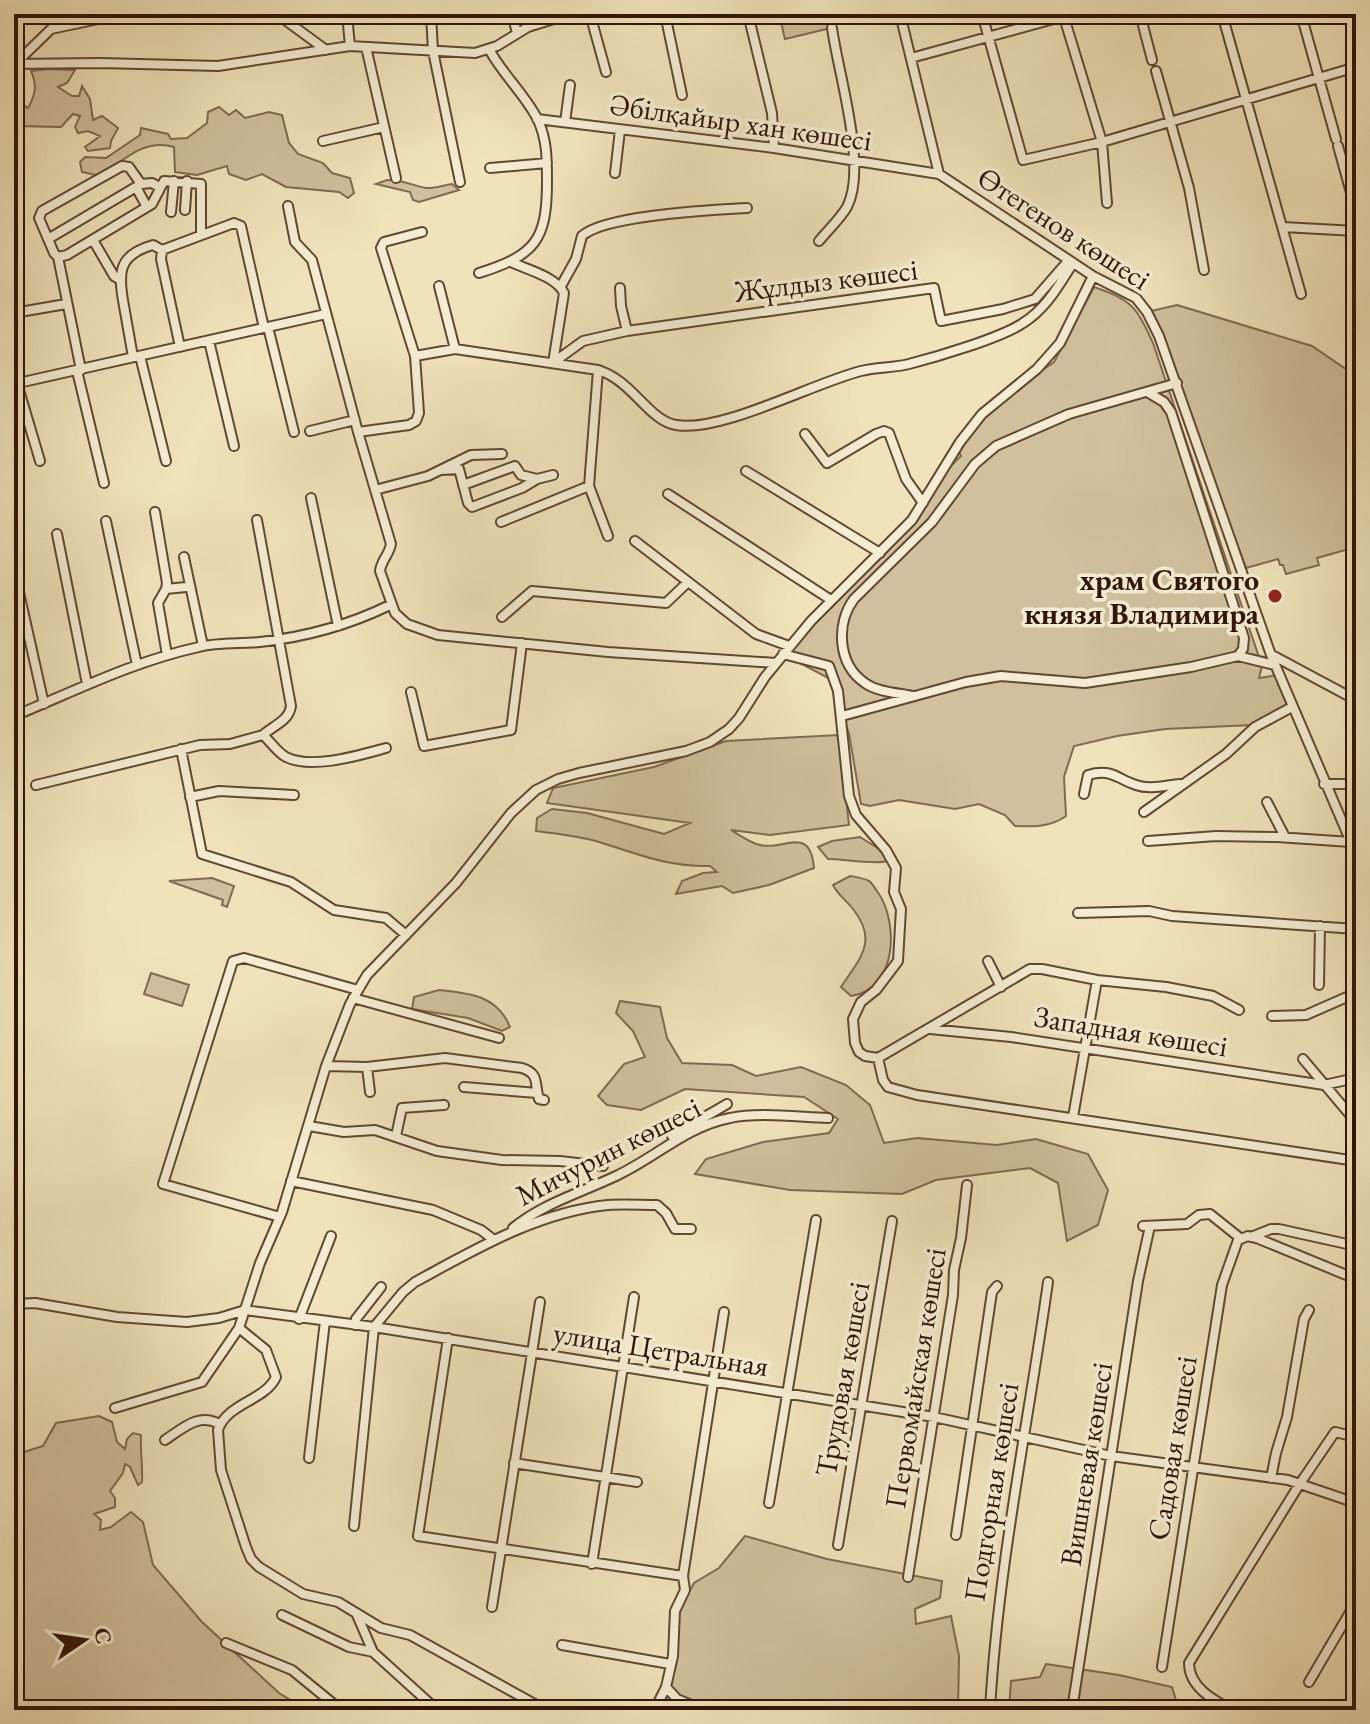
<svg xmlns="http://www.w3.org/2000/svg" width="1370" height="1724" font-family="'EB Garamond',serif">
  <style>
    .green { fill: #d0c09d; stroke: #806a52; stroke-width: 2 }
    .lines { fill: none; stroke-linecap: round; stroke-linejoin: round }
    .minor-casing { stroke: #614835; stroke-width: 12 }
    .minor { stroke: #f5edd3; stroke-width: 8 }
    .poi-dot { fill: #8f2418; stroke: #f5edd3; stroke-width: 3 }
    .labels { text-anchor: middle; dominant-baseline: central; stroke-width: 7; stroke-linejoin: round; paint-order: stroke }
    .street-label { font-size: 30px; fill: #311408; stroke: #f5edd3 }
    .poi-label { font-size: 30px; font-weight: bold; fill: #311408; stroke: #f5edd3; text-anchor: end }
  </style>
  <rect width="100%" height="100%" fill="#f0e3bb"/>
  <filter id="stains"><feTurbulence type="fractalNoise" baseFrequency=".0025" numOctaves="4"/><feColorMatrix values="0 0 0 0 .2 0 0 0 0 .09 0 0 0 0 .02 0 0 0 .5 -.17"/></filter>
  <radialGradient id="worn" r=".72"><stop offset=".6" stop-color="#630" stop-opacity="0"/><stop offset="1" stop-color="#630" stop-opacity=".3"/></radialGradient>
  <path class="green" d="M779 14H832L835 27 785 39Z
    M48 69 75 70 67 83 58 87 72 96H79L82 86 90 99 93 120 102 116 118 128 111 141 110 148 88 151 85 147 100 136 88 131 78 133 75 127 80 116 73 114 61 127 14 126V99L28 108C36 94 37 85 31 71Z
    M219 107 229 115 236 110 245 118 269 112 282 115 289 143 298 154 323 163 332 173 350 178 354 193 348 198 339 192 286 187 262 174 246 180 229 174 227 166 197 175 175 172 174 147C144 138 124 160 100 176L82 172 80 162 85 157 106 158 140 135 141 128 168 134 171 139 187 138 207 123 208 112Z
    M387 180C404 180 411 185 426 188 435 189 443 185 452 184L459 190 419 202 413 200 410 192 376 184Z
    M1094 287C1132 300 1136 306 1153 343L1262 666 1259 678 1278 675 1287 703 1282 709 1253 725 1165 729 1117 736 1074 746 1064 777 1066 816C1051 827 1033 827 1015 826L1005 815 979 804 955 809 899 800 870 806 861 804 849 734 832 680 783 654 887 552 939 477 961 456 957 448 1003 397 1054 362Z
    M1177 305 1312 346 1356 376V547L1317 558 1319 565 1286 574 1283 565H1280L1278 559 1246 568 1147 312Z
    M839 735 849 825 770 835 731 830C739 835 750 843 760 845 784 851 810 824 814 868L769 885 733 893 722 886 676 894 682 881 703 873 717 872 710 866C668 867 638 854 599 842 579 836 557 834 536 831L537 818 552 809 587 813 664 834 690 823 547 803 553 788 654 767 726 741Z
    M860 837 882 851 887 861C878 865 842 859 828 859L818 847 832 841Z
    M850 876C855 877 864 878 869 881 871 882 875 888 877 891 899 921 898 989 851 996L841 987C859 959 879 942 853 909 846 900 838 895 833 885Z
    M212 878 234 886 227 907 222 905 223 900 169 881Z
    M151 973 189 985 182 1006 144 994Z
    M439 990C469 993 497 995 510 1027L502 1031 468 1018 412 1009 414 997Z
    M620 1001 660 1007 667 1038 682 1063 732 1065 756 1076 801 1067 846 1085 870 1105 884 1143 917 1138 997 1145 1036 1139 1088 1154 1108 1190 1098 1225 1067 1241 1058 1183 1030 1168 936 1180 902 1194 790 1190 695 1174 706 1159 763 1142 829 1133 838 1119 804 1097 685 1089 641 1110 607 1105 598 1096 624 1064 645 1057 633 1031 616 1013Z
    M99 1416 112 1422 117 1442 125 1449 127 1439 133 1433 141 1435C140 1451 143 1466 142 1482L138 1485 130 1467 125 1464 123 1473 110 1491 115 1498V1507L94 1514 101 1520 100 1530 111 1527 131 1512 143 1522 153 1565 202 1622 279 1693 307 1710H14V1446L19 1448 21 1453 43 1446 56 1423Z
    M745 1536 827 1559 942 1581 940 1598 915 1609 916 1624 951 1616 959 1656 958 1710H664L678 1612 694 1583 719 1568Z
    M1046 1664 1119 1675 1172 1687 1179 1710H1009L1011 1681 1040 1677Z"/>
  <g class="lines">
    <defs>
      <path id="minor" d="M277 14 326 50
        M347 14 350 46
        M431 14 433 51 460 182
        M512 14 517 33
        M590 14 606 72
        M665 14 682 95
        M748 14 772 113 774 148
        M900 14 939 174
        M982 14 1023 160 1102 142 1356 67
        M1063 14 1102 142 1107 203
        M1140 14 1152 60
        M1222 14 1301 294
        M1301 14 1336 139
        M366 47 396 178
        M911 58 1072 14
        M14 64 100 63 218 66 350 46 475 53 497 46 528 27 570 14
        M15 64 51 29 122 14
        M1156 71 1189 188 1204 270
        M537 119 774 148 939 174 1093 276 1136 298 1147 312 1159 336 1271 655 1356 854
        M565 122 570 85
        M323 141 384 127
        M1338 146 1356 211
        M490 168 547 163
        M615 173 620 130
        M159 187 152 183 141 184 129 167 122 166 42 211 39 218 54 253 58 257 67 255 152 204 164 181 201 184V234
        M288 206 295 242 312 260 358 432
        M185 210 187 181
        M171 212 174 181
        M1283 227 1356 231
        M422 232 384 242 381 248 415 356 419 413 416 421 409 425 358 432 391 544C389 555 381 561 380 571L395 613 407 624 438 635 608 652 776 663
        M48 239 136 187 147 207
        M93 240 114 276 119 279
        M819 241C828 230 840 219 847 207 868 167 838 73 832 28
        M162 250 161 259 180 347
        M58 257 81 370
        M513 263C529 270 556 277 564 293L553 363
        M479 273C536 255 547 240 547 181 547 159 547 140 538 120 525 94 502 74 489 49
        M439 286 455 349
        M561 286 576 259 582 236C605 215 712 210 747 208
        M620 288 621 306 627 331
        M14 313 66 304
        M268 327 294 432
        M209 341 234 446
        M140 356 166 461
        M415 356 455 349 598 370C632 380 649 421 676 425 721 433 813 383 861 371 877 367 893 368 909 364 936 357 1001 338 1023 323 1046 309 1059 285 1073 263
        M133 357C130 340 127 323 124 306 118 274 117 255 153 245L162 250 234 223 241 226 264 328
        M554 362 583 341 627 331 934 288 941 321 1003 309 1035 299 1069 260
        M598 370 589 486 608 536
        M77 371 104 483
        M14 373 40 461
        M14 384 326 314
        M1149 393 1164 402 1171 412 1244 638 1243 649 1238 656
        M310 431 355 420
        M805 434 827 463 876 434 884 431 889 433 906 479 923 503
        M441 470 459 469 468 503 472 507 522 488 537 479 553 475
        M746 471 880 553
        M463 485 515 466 521 475 537 479
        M375 490 428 476 471 455 502 454
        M668 494 831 600
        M311 498 338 626
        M155 512 167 583 166 589 158 603 167 655
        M257 520 291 706C289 721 274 725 263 735
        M106 521 137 665
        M501 522 589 486
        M57 534 87 684
        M635 541 756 634 789 646
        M184 557 203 646
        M14 570 44 704
        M166 589 186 587
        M502 617 532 591 666 603 688 582
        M783 654 829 666 838 691 849 796 856 815 886 850 896 868 894 892 901 909 898 961 876 990 861 1002 853 1019 855 1043 859 1052 865 1056 878 1058 1030 969H1042L1097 980 1166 987 1213 996 1239 1010
        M1272 655 1356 700
        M411 692 424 746 511 730 522 643
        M913 696C899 693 877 692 865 683 837 664 836 623 854 599L932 522 975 464 996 446 1069 414 1177 383
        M14 716C75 691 134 661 199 647 218 642 240 644 260 642 306 637 349 625 390 605
        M842 716 966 682 1001 676 1085 683 1191 667 1238 656 1275 665
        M181 749 202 854 291 882 334 910 386 918 406 935
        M1324 784H1356
        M36 785 200 745 230 744 263 735C270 741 278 753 286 757 312 770 360 755 386 748
        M1084 794 1088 775C1112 768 1117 779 1136 785 1150 790 1166 785 1180 784
        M190 797 219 791 294 795
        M1267 802 1285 837
        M1144 812 1226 754 1255 727 1292 707
        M1148 841 1216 836 1277 837 1351 842
        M1078 913 1149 911 1172 916 1356 929
        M988 961 1001 987
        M1319 985 1320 926
        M353 998 499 1038
        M1272 1016 1306 1015 1356 993
        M930 1029 1011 1037 1324 1085 1356 1078
        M878 1058 883 1080 888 1087 917 1095 1356 1161
        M1303 1059 1356 1122
        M326 1066 367 1067 445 1058 522 1068C540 1074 534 1083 539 1099L544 1100
        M367 1067 370 1092
        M464 1087 537 1093
        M1073 1117 1097 980
        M309 1126 344 1132 375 1130 437 1151 502 1160 560 1161 603 1166
        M396 1136 402 1108 444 1105
        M672 1136 727 1104
        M291 1181 433 1210 481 1230 494 1240
        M280 1217 163 1184 233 961 244 958 358 990
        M1143 1226 1187 1224 1199 1215 1210 1214 1240 1238
        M513 1228C544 1203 580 1193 616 1176 655 1158 687 1126 730 1118 758 1112 798 1117 828 1118
        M1251 1237 1271 1229H1279L1356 1246
        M14 1304 35 1303 117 1317 187 1322 219 1318 245 1310 374 1327 934 1417 1111 1456 1288 1480 1356 1503
        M299 1319 331 1236
        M355 1325 356 1319 381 1287
        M448 1338 418 1536 683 1576
        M115 1408 202 1382 239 1328
        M165 1440C182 1429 199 1412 219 1424
        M309 1458 325 1321
        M514 1463 637 1482
        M1271 1478 1276 1453 1287 1417 1304 1319 1309 1310
        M769 1503 816 1220
        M354 1526 374 1327 403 1292 415 1282C476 1249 538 1212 608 1205 624 1204 641 1205 657 1205L666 1213 675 1229H691
        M956 1535 992 1292 997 1286
        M838 1545 892 1221
        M592 1564 634 1297
        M908 1577 953 1295 954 1270 961 1238 967 1185
        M492 1607 540 1302
        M282 1615 349 1647 373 1652 437 1710
        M357 1615 373 1652
        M226 1643 292 1670 341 1710
        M562 1645 670 1664
        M1162 1667 1222 1285 1238 1240 1248 1236 1259 1239 1356 1279
        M1309 1682 1356 1602
        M666 1687 677 1699 703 1710
        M658 1703 666 1687 673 1656 675 1611 685 1590 683 1576 724 1312
        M540 1707 410 1635 381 1628 338 1602 303 1594 259 1567 251 1559 246 1547 221 1470 218 1430C227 1403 265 1401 276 1377L266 1350 239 1328 260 1263 282 1212 326 1066 350 1004 367 975 456 883 511 813 536 790 558 779 579 773 686 751 710 742 729 729 739 718 765 677 811 621 912 520 960 442 982 414 1037 369 1060 343 1093 276
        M990 1710C998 1566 1028 1425 1048 1282
        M1072 1710 1138 1281 1150 1226
        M1232 1710C1213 1700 1189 1687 1189 1663L1299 1485 1335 1432 1356 1437"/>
    </defs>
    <use href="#minor" class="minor-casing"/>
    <use href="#minor" class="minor"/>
  </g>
  <circle class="poi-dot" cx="1275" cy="596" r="8"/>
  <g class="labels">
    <g class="street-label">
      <text transform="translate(741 122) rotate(8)">Әбілқайыр хан көшесі</text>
      <text transform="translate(1064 228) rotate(33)">Өтегенов көшесі</text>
      <text transform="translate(826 280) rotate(-7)">Жұлдыз көшесі</text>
      <text transform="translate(1131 1031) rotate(9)">Западная көшесі</text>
      <text transform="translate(608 1151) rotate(-27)">Мичурин көшесі</text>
      <text transform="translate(661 1349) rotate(9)">улица Цетральная</text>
      <text transform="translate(915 1378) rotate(-81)">Первомайская көшесі</text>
      <text transform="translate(842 1379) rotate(-80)">Трудовая көшесі</text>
      <text transform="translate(1172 1448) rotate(-81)">Садовая көшесі</text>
      <text transform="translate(1086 1464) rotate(-81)">Вишневая көшесі</text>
      <text transform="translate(991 1492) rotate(-81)">Подгорная көшесі</text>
    </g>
    <g class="poi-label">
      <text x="1259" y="579">храм Святого<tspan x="1259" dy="34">князя Владимира</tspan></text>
    </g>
  </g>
  <rect width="1370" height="1724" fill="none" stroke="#f0e3bb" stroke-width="48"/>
  <rect x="16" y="16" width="1338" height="1692" fill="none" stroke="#311408" stroke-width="4"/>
  <rect x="24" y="24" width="1322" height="1676" fill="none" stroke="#311408" stroke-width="2"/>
  <g transform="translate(84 1640) rotate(77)" stroke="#f5edd3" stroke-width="6" paint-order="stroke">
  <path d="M0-6L14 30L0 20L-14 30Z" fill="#311408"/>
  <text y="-12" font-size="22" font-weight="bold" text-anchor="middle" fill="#311408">С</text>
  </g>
  <rect width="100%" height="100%" filter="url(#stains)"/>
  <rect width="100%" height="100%" fill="url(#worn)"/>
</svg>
